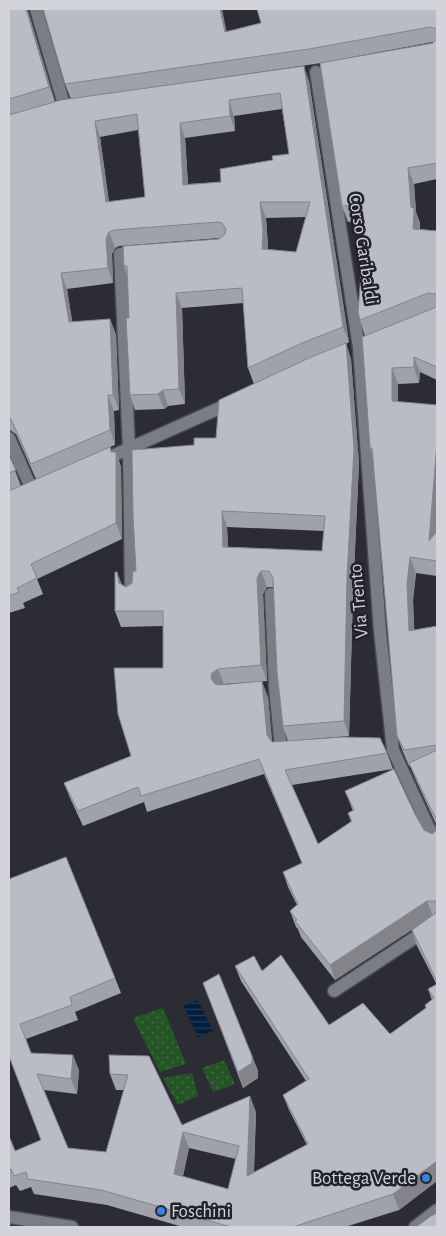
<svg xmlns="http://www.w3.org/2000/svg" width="446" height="1236" font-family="'Alegreya Sans',sans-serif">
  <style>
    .grass { fill: url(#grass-dots) }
    .water { fill: url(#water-rules) }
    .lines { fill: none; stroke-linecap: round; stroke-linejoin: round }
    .street-casing { stroke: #494a51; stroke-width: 15 }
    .secondary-casing { stroke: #494a51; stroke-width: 15 }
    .street { stroke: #7b7d85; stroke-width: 12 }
    .secondary { stroke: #7b7d85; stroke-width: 12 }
    .wall { fill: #a0a2a9; fill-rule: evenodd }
    .shaded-wall { fill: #82848a }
    .building { fill: #babcc5; stroke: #82848a; fill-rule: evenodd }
    .shop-dot { fill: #3f7fe0; stroke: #22232a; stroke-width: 2 }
    .labels { text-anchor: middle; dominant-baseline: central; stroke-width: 5; stroke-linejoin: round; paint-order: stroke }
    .street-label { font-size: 19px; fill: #d3d4d9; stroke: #22232a }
    .poi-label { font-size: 19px; fill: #d3d4d9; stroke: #22232a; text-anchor: end }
  </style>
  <defs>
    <pattern id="grass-dots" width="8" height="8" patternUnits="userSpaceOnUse" patternTransform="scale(1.25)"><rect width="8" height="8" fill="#255527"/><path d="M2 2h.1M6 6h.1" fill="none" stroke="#446d46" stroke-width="1.8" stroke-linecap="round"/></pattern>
    <pattern id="water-rules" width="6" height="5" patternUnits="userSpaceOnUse" patternTransform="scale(1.25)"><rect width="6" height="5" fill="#021e3b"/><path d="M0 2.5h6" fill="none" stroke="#263e57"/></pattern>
  </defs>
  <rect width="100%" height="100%" fill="#2c2d34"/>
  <path class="grass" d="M163 1008 186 1064 160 1072 133 1018Z
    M224 1060 235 1084 213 1092 202 1068Z
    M192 1073 198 1096 178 1105 163 1078Z"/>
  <path class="water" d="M198 1000 213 1031 198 1037 183 1006Z"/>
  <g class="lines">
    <defs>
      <path id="street" d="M36 9 65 108
        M316 72 359 348 380 631 393 750 428 826 437 841
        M9 438 32 490
        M101 461 233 402
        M131 594 129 449 120 254 140 252
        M271 594 275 688 281 750H287
        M334 991 437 923"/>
      <path id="secondary" d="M9 1217 72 1227
        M415 1227 437 1210"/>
    </defs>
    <use href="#street" class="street-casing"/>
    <use href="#secondary" class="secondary-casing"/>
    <use href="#street" class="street"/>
    <use href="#secondary" class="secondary"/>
  </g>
  <path class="wall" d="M9 9 28 11 55 102 309 81 349 342 346 344 351 359 359 464 353 592 349 736 312 739 387 753 393 769 292 785 318 844 351 822 348 813 353 811 345 791 415 814 424 830 432 834 437 830V1181L399 1210 345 1227H183L107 1205 34 1194 31 1187 20 1191 16 1185 9 1188V1136L15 1151 41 1140 9 1057V879L115 978 121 993 75 1012 78 1020 26 1039 31 1053 79 1070 77 1094 44 1090 68 1148 106 1152 124 1090H116L110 1074 109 1055 182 1125 256 1112 254 1172 307 1145 289 1110 283 1095 306 1081 241 981 235 966 262 971 329 1025 390 1034 426 1008 432 1000 428 989 437 985 417 946 412 930 419 925 335 980 301 937 298 929 296 927 290 911 297 905 288 887 283 872 302 863 264 774 147 812 144 802 83 826 70 798 64 783 131 756 163 668V626L121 627 115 611 122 585 126 587 132 583 136 571 194 445 216 438 254 384 248 368 243 303 182 308 185 404 168 406 164 409 135 410 130 395 129 318 127 275 124 266 220 238 119 246 115 248 112 254 113 283 67 289 72 322 110 319 116 335 119 410 114 411 115 445 110 447 112 452H116L121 467 122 539 37 579 43 594 23 603 25 608 9 613V455L21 486 36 479 16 434 10 430H9ZM282 109 289 154 273 160 221 182 188 184 185 138 235 131 234 116ZM138 130 145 197 109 202 100 137ZM306 217 296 252 268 249 266 218ZM227 527 324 531 322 551 228 547ZM267 587H274L283 726 288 741 272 742 268 697 224 684 267 681 263 594ZM189 1148 236 1159 228 1189 183 1176Z
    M437 9V179L414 184 416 212 420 223V229L437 231V380L420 372 419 383 398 384V402L437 405V522L436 532 437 531V576L416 573 413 600 414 630 437 626V826L415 778 410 766H409L403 752 397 736 373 455 370 448 365 336 360 320 364 235 363 221 348 222 342 206 433 42 315 64 71 99 65 84 227 31Z
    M203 983 252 1056 258 1071V1078L243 1088Z"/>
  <path class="shaded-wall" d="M26 9H29L28 11 55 102 49 87Z
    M220 9H222L230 48 225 32Z
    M304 66 309 81 349 342 343 327Z
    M229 100 234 116 235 131 230 116Z
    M95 121 100 137 111 218 106 202Z
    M180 123 185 138 189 200 183 185Z
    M408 168 414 184 416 212 420 223 419 244 413 229Z
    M260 202 266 218 268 245 267 264 262 249Z
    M109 232 115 248 112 254 113 283 108 268 106 239Z
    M61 273 67 289 75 338 69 322Z
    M176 293 182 308 185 404 179 389Z
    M110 319 116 335 119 410 113 395Z
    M346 343 351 359 359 464 353 592 349 736 344 721Z
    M414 357 420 372 419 383 414 367Z
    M392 368 398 384V417L392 401Z
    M163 390 168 406 164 409 158 394Z
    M108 395 114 411 115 445 110 430Z
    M437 443V522L434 556 429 541Z
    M110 447 116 462V452L121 467 122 539 116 523Z
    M222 511 227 527 229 562 223 547Z
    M410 557 416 573 413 600 415 646 409 631 407 584Z
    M261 571 267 587 263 594 267 681 261 665 257 578Z
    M117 572 123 587 119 583Z
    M218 669 224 684 218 688 211 678 212 673Z
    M262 681 268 697 273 751 267 735Z
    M427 901 433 916 335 980 330 965Z
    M73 1055 79 1070 77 1094 71 1079Z
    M252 1056 258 1071V1078L243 1088 238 1072Z
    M250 1096 256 1112 253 1191 247 1176Z
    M183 1132 189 1148 180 1189 174 1174Z
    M437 1161V1181L399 1210 393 1194Z"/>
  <path class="building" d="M9 9H26L49 87 9 99Z
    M43 9H220L225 32 261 23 257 9H437V29L430 27 309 49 65 84Z
    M437 39V163L408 168 411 207 414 208 413 229 437 231V296L436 294 428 293 360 320 358 312 364 235 362 205 342 206 320 63 433 43Z
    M304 66 343 327 302 343 248 368 242 288 176 293 179 389 163 390 158 394 130 395 126 318H129L127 266H124L123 246 219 239 225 234 226 229 222 223 218 222 114 230 109 232 106 239 108 268 61 273 69 322 110 319 113 395H108L110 430 31 464 11 419 9 418V115L61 100ZM280 93 289 154 272 156 273 160 220 169 221 182 183 185 180 123 230 116 229 100ZM137 114 145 197 106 202 95 121ZM260 202H310L296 252 262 249 263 230Z
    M437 306V367L414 357V367L392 368V401L437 405V442L429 541 437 531V561L410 557 407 584 409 631 437 626V745L404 750 397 736 372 448H370L362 337 434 308Z
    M346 343 354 448 347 577 344 721 283 726 277 672 273 578 269 571H261L257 578 261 665 218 669 212 673 211 678 215 684 220 685 262 681 267 735 272 742 343 737 380 738 387 753 285 770 318 844 352 821 348 813 354 810 345 791 394 769 415 814 424 830 432 834 437 830V903L435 901H427L330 965 295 921 297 920 290 911 298 904 283 872 302 863 259 759 141 796 138 787 78 811 64 783 131 756 118 714 114 668H163V611H115V572H117L119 583 126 587 132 583 133 571H136L133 516 132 450 194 445V438H216L219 400 309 358ZM222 511 325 516 322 551 223 547Z
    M110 447 111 452H116V523L31 564 37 578 17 588 19 592 9 596V491Z
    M9 455 16 470 9 473Z
    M437 750V820L430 807 409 763Z
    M66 857 115 978 70 997 72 1005 20 1024 31 1053 73 1055 71 1079 37 1074 68 1148 106 1152 128 1075 110 1074 109 1055 149 1056 182 1125 250 1096 247 1176 308 1144 283 1095 309 1079 235 966 254 956 262 971 281 955 329 1025 363 1003 390 1034 426 1008 425 1005 434 998 428 989 437 984V1161L393 1194 293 1227H231L101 1190 28 1179 26 1172 14 1176 11 1169 9 1170V1136L15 1151 41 1140 9 1056V879ZM183 1132 239 1146 228 1189 174 1174Z
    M437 912V982L412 930Z
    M219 974 252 1056V1063L238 1072 203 983Z
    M437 1213V1227H416L431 1216Z"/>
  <g class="shop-dot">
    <circle cx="426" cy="1178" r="5"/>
    <circle cx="161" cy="1211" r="5"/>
  </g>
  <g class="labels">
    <g class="street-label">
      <text transform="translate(363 249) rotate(81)">Corso Garibaldi</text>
      <text transform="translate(359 601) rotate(-95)">Via Trento</text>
    </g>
    <g class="poi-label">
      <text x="416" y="1178">Bottega Verde</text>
      <text x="171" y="1211" text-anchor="start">Foschini</text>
    </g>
  </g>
  <rect width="446" height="1236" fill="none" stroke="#d3d4d9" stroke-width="20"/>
</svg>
